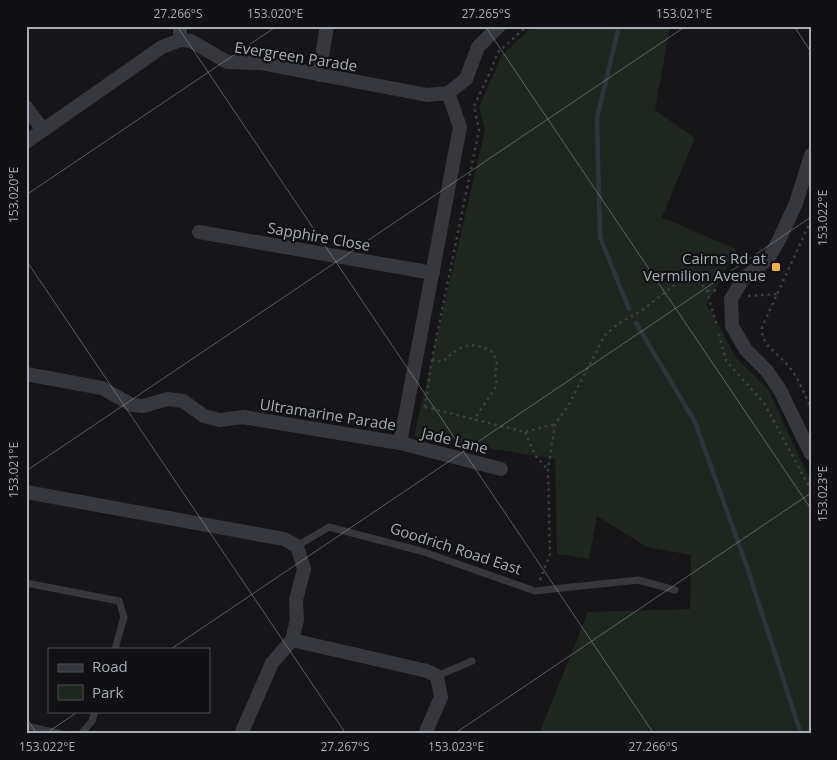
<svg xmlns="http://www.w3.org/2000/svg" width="837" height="760" font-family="'Open Sans',sans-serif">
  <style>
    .green { fill: #1e261f }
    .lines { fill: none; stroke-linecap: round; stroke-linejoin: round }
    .stream { stroke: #2c353c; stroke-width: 4.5 }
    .path { stroke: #3d3f44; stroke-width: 2.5; stroke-dasharray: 2.5 4; stroke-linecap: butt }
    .service { stroke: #37383d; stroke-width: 7 }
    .minor { stroke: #37383d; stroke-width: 14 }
    .ticks { fill: none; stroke: #a8adb8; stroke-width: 1; stroke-opacity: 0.45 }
    .poi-dot { fill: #f2b134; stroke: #111113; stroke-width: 2 }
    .labels { text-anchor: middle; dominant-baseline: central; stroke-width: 4.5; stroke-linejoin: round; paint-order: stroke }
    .street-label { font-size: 15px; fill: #a8adb8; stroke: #111113 }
    .poi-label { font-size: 15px; fill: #a8adb8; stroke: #111113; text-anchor: end }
    .neatline { fill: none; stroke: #a8adb8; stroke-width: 2 }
    .ticks-label { font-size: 12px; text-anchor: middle; fill: #a8adb8 }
  </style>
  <rect width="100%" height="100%" fill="#161618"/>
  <path class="green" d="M533 26H670L655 110 695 138 662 217 737 250 706 305 711 311 736 358 768 389 811 482V734H539L588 612 690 609 691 555 647 547 597 516 589 559 557 554 555 459 414 436 485 130 479 107 502 55Z"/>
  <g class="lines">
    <path class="stream" d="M619 26 597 118 600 237 629 309
      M636 323 695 422 747 567 801 734"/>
    <path class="path" d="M811 220 762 327C761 347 778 352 789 367 799 378 804 394 811 408
      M707 291 718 290
      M748 296 777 294
      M719 334 726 361 764 403 811 490
      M433 354 479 130 474 106 492 68 497 53 527 26
      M432 359 442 362C461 346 469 339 493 352L497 364 495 374 497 385 474 420
      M425 407 432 359
      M425 407 525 432 555 424
      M525 432 535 455 548 470
      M540 580 550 554 548 470 555 424 568 406 605 335 618 324 644 309 677 283 688 280H694L701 283 707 291 717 326"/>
    <path class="service" d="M297 546 329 527 421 551 535 591 638 580 675 590
      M26 583 119 601 124 617 115 649
      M437 676 472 661
      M26 726 62 734
      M81 734 92 721 95 711"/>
    <path class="minor" d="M180 26V40
      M319 75 327 26
      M26 107 43 130
      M26 142 162 47 180 40 191 41 227 62 260 63 427 95 448 93 466 79 478 47 499 26
      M811 155 796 203 779 240 768 259 743 279 731 299 732 326 746 350 767 371 780 390 811 454
      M199 232 433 273
      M26 374 102 388 132 405 143 406 168 399 183 401 204 416 220 420 243 417 400 443 460 127 448 93
      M400 443 501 469
      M26 492 284 539 297 546 304 569 296 600 297 620 292 640 272 663 241 734
      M292 640 427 671 437 676 441 697 425 734"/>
  </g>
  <path class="ticks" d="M177 26 654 734M485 26 811 509M794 26 811 52M26 195 277 26M26 260 346 734M26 471 686 26M171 649 811 217M26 717 37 734M45 734 79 711M454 734 811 493"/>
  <rect class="poi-dot" x="771" y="262" width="10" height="10" rx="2.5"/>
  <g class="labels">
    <g class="street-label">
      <text transform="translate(296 56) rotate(9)">Evergreen Parade</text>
      <text transform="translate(319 236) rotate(10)">Sapphire Close</text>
      <text transform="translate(328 414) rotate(9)">Ultramarine Parade</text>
      <text transform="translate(455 440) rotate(14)">Jade Lane</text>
      <text transform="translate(456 548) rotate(18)">Goodrich Road East</text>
    </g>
    <g class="poi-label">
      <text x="766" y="258">Cairns Rd at<tspan x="766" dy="17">Vermilion Avenue</tspan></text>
    </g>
  </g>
  <rect width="837" height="760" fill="none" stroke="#111113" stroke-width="55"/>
  <rect x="48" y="648" width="162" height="65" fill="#111113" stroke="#4d4f55"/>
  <rect x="58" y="664" width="25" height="8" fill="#37383d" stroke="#4d4f55"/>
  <text x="92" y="672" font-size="15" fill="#a8adb8">Road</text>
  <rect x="58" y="685" width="25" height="15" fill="#1e261f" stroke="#4d4f55"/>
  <text x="92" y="698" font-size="15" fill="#a8adb8">Park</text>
  <rect x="28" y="28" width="782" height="704" class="neatline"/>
  <g class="ticks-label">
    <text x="178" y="18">27.266°S</text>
    <text x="275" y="18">153.020°E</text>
    <text x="486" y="18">27.265°S</text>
    <text x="684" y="18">153.021°E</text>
    <text transform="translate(14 195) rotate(-90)" y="4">153.020°E</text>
    <text transform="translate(823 218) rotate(-90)" y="4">153.022°E</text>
    <text transform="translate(14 470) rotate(-90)" y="4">153.021°E</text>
    <text transform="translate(823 494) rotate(-90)" y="4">153.023°E</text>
    <text x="47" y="751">153.022°E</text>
    <text x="345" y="751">27.267°S</text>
    <text x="456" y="751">153.023°E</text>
    <text x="653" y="751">27.266°S</text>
  </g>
</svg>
